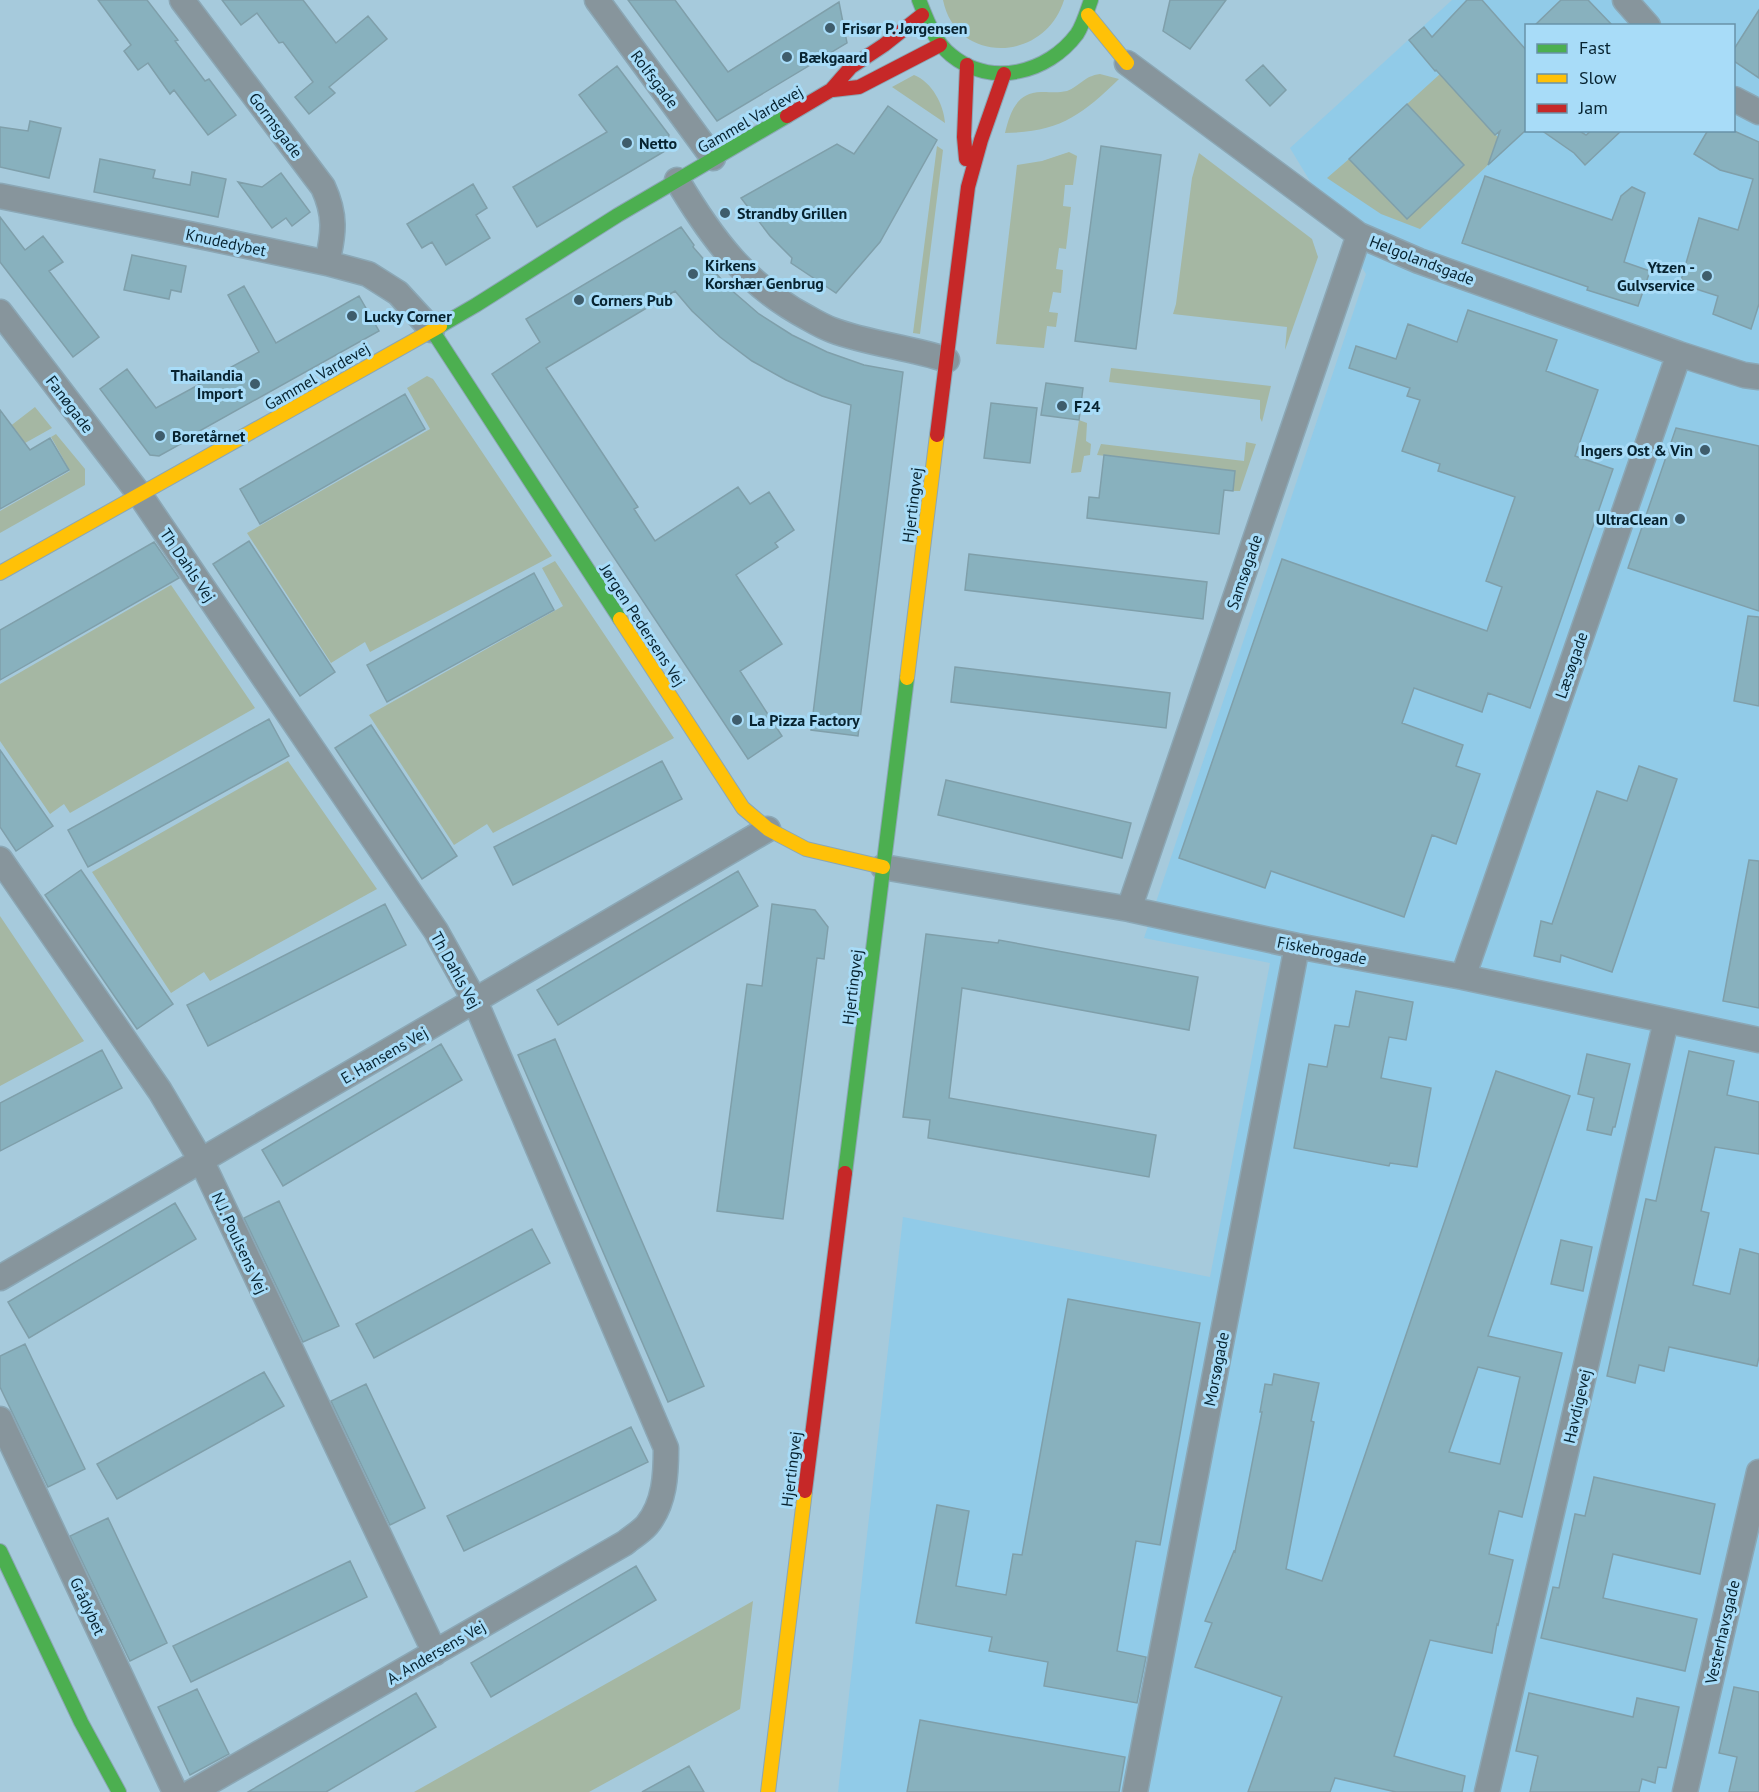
<svg xmlns="http://www.w3.org/2000/svg" width="1759" height="1792" font-family="'PT Sans',sans-serif">
  <style>
    .built { fill: #91cbe8; fill-rule: evenodd }
    .green { fill: #a5b7a3 }
    .building { fill: #88b1be; stroke: #7f9faa; stroke-width: 1.5; fill-rule: evenodd }
    .lines { fill: none; stroke-linecap: round; stroke-linejoin: round }
    .street-casing { stroke: #8ba7b5; stroke-width: 27 }
    .fast-casing { stroke: #8ba7b5; stroke-width: 16 }
    .slow-casing { stroke: #8ba7b5; stroke-width: 16 }
    .jam-casing { stroke: #8ba7b5; stroke-width: 16 }
    .street { stroke: #87959c; stroke-width: 24 }
    .fast { stroke: #4caf50; stroke-width: 14 }
    .slow { stroke: #ffc107; stroke-width: 14 }
    .jam { stroke: #c62828; stroke-width: 14 }
    .poi-dot { fill: #3f5d6c; stroke: #a8dcf8; stroke-width: 2 }
    .labels { text-anchor: middle; dominant-baseline: central; stroke-width: 6; stroke-linejoin: round; paint-order: stroke }
    .poi-label { font-size: 16px; font-weight: bold; fill: #072330; stroke: #a8dcf8; text-anchor: start }
    .street-label { font-size: 16px; fill: #072330; stroke: #a8dcf8 }
  </style>
  <rect width="100%" height="100%" fill="#a6cadc"/>
  <path class="built" d="M1452 0H1759V1792H838L903 1217 1210 1277 1270 963 1144 938 1366 274 1290 148ZM1526 26H1734V130H1526Z"/>
  <path class="green" d="M943 0H1064C1045 63 956 65 943 0Z
    M1100 74 1119 79C1081 116 1059 132 1005 133 1010 112 1017 91 1043 92 1052 92 1058 93 1067 91 1080 86 1084 76 1100 74Z
    M1440 74 1507 147 1420 229 1381 214 1327 178 1349 159 1407 219 1464 165 1407 104Z
    M914 75C932 82 944 105 945 123L892 87Z
    M937 146 943 150 920 334 913 333Z
    M1069 152 1077 156 1073 185H1065L1063 206 1071 207 1066 249 1059 248 1056 269 1063 270 1061 293 1053 292 1049 312 1058 313 1056 327 1047 326 1044 348 996 344 1017 165 1042 161Z
    M1199 153 1312 239 1318 257 1285 350 1287 327 1173 314 1176 304 1192 178Z
    M1111 368 1271 386 1262 422 1260 418V400L1109 382Z
    M427 376 433 379 552 556 370 652 365 642 331 663 247 533 430 429 407 388Z
    M35 407 52 428 0 457V434Z
    M1079 420 1087 423 1086 441 1091 444 1090 455 1084 456 1081 472 1071 473Z
    M56 434 85 469V485L0 533V511L70 471 51 437Z
    M1246 442 1256 444 1240 491H1233L1235 471 1097 455 1101 444 1244 461Z
    M555 561 674 738 493 833 487 824 454 845 369 715 563 606 542 568Z
    M171 585 255 708 70 813 64 804 50 814 0 741V684Z
    M288 761 377 889 210 981 204 972 171 993 92 872Z
    M0 916 84 1041 0 1086Z
    M753 1601 740 1709 589 1792H414Z"/>
  <path class="building" d="M98 0H147L178 40 175 41 205 81 209 79 236 115 208 135 174 90 170 94 148 63 138 70 124 51 131 45Z
    M222 0H303L336 43 368 16 387 39 329 87 335 93 309 114 295 97 313 82 283 42 279 43 257 13 241 25Z
    M628 0H675L728 72 839 2 847 43 717 121Z
    M1170 0H1226L1190 49 1163 31Z
    M1467 0H1482L1527 51V129L1488 165 1500 131 1495 135 1436 70 1435 71 1409 40 1424 27 1432 37Z
    M1561 0H1588L1613 26H1534Z
    M1759 10V78L1734 61V49Z
    M1263 65 1286 90 1270 106 1246 80Z
    M617 66 669 135 665 151 537 227 513 187 607 132 579 95Z
    M1407 104 1464 165 1407 219 1349 159Z
    M888 106 937 140 880 242 836 293 791 263 792 258 770 236 741 198 837 144 854 154Z
    M30 121 61 128 49 178 0 167V127L28 131Z
    M1541 130H1578L1586 135 1592 130H1622L1585 165 1574 153Z
    M1708 130H1732L1759 142V304L1751 329 1713 314 1718 296 1680 284 1699 218 1738 230 1753 179 1720 170 1694 154Z
    M1101 146 1161 155 1136 349 1075 341Z
    M100 159 155 170 153 178 190 185 192 172 226 179 218 217 94 192Z
    M281 173 310 212 292 226 286 218 272 228 238 182 262 187Z
    M1485 176 1612 220 1621 196 1632 187 1645 193 1624 262 1650 271 1638 306 1587 290 1588 287 1462 243Z
    M473 184 487 208 476 215 490 238 446 265 432 242 422 248 407 224Z
    M0 217 25 250 43 236 63 262 49 271 99 337 73 357 0 262Z
    M681 227 694 245 693 247 729 288 759 314 792 335 827 352 864 365 903 372 858 736 811 730 851 405 822 396 786 380 752 361 720 337 692 311 675 291 546 368 638 507 634 509 655 541 738 487 750 504 769 492 794 530 775 543 778 547 736 575 782 644 740 671 782 736 748 759 492 374 540 342 526 319Z
    M132 255 186 266 181 292 171 290 169 299 124 290Z
    M244 286 276 343 359 296 379 331 194 434 195 436 159 456 150 455 100 389 127 369 156 408 259 352 228 295Z
    M1468 310 1557 340 1546 371 1598 390 1575 456 1613 469 1530 708 1488 693 1482 712 1414 688 1402 723 1463 745 1456 766 1480 774 1456 844 1432 835 1404 917 1271 871 1265 888 1179 858 1282 559 1487 631 1502 587 1486 581 1515 497 1438 471 1440 464 1402 451 1420 400 1407 396 1410 388 1349 368 1356 346 1396 359 1408 324 1457 342Z
    M1046 383 1083 388 1079 420 1041 415Z
    M405 394 425 429 260 524 240 489Z
    M991 403 1037 408 1030 463 984 458Z
    M0 410 30 450 50 438 69 470 0 509Z
    M1676 428 1759 446V611L1628 568Z
    M1104 455 1235 471 1233 491 1224 490 1219 534 1087 518 1089 497 1099 498Z
    M249 541 335 672 300 696 213 564Z
    M154 542 179 578 0 680V630Z
    M969 554 1207 582 1203 619 965 590Z
    M534 573 554 610 387 702 367 665Z
    M1748 616 1759 617V706L1734 701Z
    M955 667 1170 693 1166 728 951 702Z
    M269 719 289 756 88 867 68 830Z
    M371 725 457 856 422 879 335 748Z
    M0 750 53 826 16 851 0 827Z
    M662 761 682 799 513 885 494 847Z
    M1639 766 1677 779 1612 972 1561 955 1560 962 1534 956 1541 921 1552 924 1597 791 1627 801Z
    M946 780 1131 823 1122 858 938 815Z
    M1749 860 1759 861V1008L1723 1001Z
    M81 870 173 1004 137 1029 45 895Z
    M738 871 758 906 558 1025 537 990Z
    M385 904 406 945 208 1046 187 1005Z
    M772 904 815 910 828 927 824 959 817 958 783 1219 717 1211 747 984 762 986Z
    M926 934 998 943 999 940 1198 977 1189 1030 962 988 949 1098 1156 1135 1149 1177 928 1138 930 1120 903 1117Z
    M1356 991 1413 1002 1406 1040 1389 1037 1381 1078 1431 1088 1417 1167 1390 1163 1389 1166 1294 1148 1309 1064 1327 1067 1335 1025 1349 1027Z
    M555 1039 704 1386 668 1402 518 1055Z
    M441 1044 462 1080 283 1186 262 1150Z
    M102 1050 122 1088 0 1151V1103Z
    M1689 1051 1734 1061 1727 1095 1759 1102V1154L1715 1147 1701 1211 1709 1213 1693 1285 1730 1294 1740 1249 1759 1254V1357L1757 1366 1669 1347 1664 1371 1639 1365 1635 1383 1607 1376 1646 1199 1656 1201Z
    M1587 1054 1630 1064 1615 1127H1613L1611 1135 1587 1130 1594 1098 1578 1094Z
    M1496 1071 1570 1096 1488 1336 1562 1353 1522 1517 1499 1511 1489 1554 1513 1560 1498 1625 1497 1624 1492 1653 1430 1640 1394 1756 1465 1776 1462 1792H1396L1335 1778 1330 1792H1248L1282 1697 1195 1667 1212 1623 1205 1621 1234 1551 1235 1552 1262 1412H1260L1265 1384 1272 1385 1274 1374 1319 1383 1311 1421 1314 1422 1286 1569 1322 1581ZM1478 1367 1520 1377 1500 1464 1449 1452Z
    M279 1201 339 1326 303 1342 244 1218Z
    M175 1203 196 1239 29 1338 8 1302Z
    M532 1229 550 1263 374 1358 356 1324Z
    M1561 1240 1592 1247 1583 1291 1551 1284Z
    M1068 1299 1200 1323 1160 1545 1136 1541 1117 1651 1146 1657 1137 1703 1044 1686 1048 1662 989 1651 992 1637 916 1623 937 1505 969 1511 956 1586 1006 1595 1013 1554 1022 1555Z
    M25 1344 85 1469 48 1487 0 1387V1356Z
    M264 1372 284 1406 117 1499 97 1464Z
    M366 1384 425 1508 390 1525 331 1401Z
    M631 1427 648 1462 464 1551 447 1516Z
    M1594 1477 1715 1504 1700 1574 1613 1554 1603 1598 1697 1619 1685 1671 1541 1638 1553 1587 1559 1588 1575 1514 1585 1516Z
    M108 1518 167 1643 130 1661 70 1536Z
    M350 1561 367 1597 191 1682 173 1646Z
    M636 1566 656 1600 491 1697 471 1663Z
    M1734 1687 1759 1692V1792H1729L1737 1757 1719 1753Z
    M197 1689 229 1754 190 1775 158 1707Z
    M416 1693 436 1727 326 1792H248Z
    M1529 1693 1633 1717 1637 1698 1679 1707 1666 1768 1658 1767 1655 1783 1642 1779 1639 1792H1530L1538 1756 1516 1751Z
    M920 1720 1125 1757 1119 1792H907Z
    M689 1766 704 1792H642Z"/>
  <g class="lines">
    <defs>
      <path id="street" d="M182 0 323 187C336 215 334 233 327 263
        M597 0 713 158
        M1625 0 1648 26
        M1127 63 1359 235 1419 261 1679 354 1744 375 1759 377
        M1734 99 1759 112
        M677 180C712 239 746 285 808 318 815 322 824 327 832 330 869 344 909 347 947 360
        M0 196 209 238 327 263 368 274 398 293 432 330
        M0 312 140 495 436 931 475 1001 666 1448C666 1474 665 1503 647 1525 641 1532 632 1537 625 1543L192 1792
        M0 859 160 1091 202 1162 435 1653
        M883 867 1129 909 1297 946 1463 977 1759 1040
        M1129 909 1359 235
        M1463 977 1679 354
        M0 1278 768 829
        M0 1419 175 1792
        M1135 1792 1297 946
        M1487 1792 1666 1021
        M1685 1792 1759 1472"/>
      <path id="fast" d="M919 0C927 20 934 41 951 55 991 88 1048 73 1077 34 1083 25 1087 11 1091 0
        M440 326 476 305 618 215 787 116
        M432 330 620 619
        M845 1173 907 678
        M0 1551 81 1722 119 1792"/>
      <path id="slow" d="M1088 15 1127 63
        M0 573 440 326
        M620 619 743 808 768 829 806 849 883 867
        M907 678 937 435
        M768 1792 805 1491"/>
      <path id="jam" d="M833 90 859 87 940 45
        M787 116 831 90 851 67 884 45 922 15
        M966 159 964 137 967 65
        M937 435 968 187 981 140 1004 74
        M805 1491 845 1173"/>
    </defs>
    <use href="#street" class="street-casing"/>
    <use href="#fast" class="fast-casing"/>
    <use href="#slow" class="slow-casing"/>
    <use href="#jam" class="jam-casing"/>
    <use href="#street" class="street"/>
    <use href="#fast" class="fast"/>
    <use href="#slow" class="slow"/>
    <use href="#jam" class="jam"/>
  </g>
  <g class="poi-dot">
    <circle cx="830" cy="28" r="6"/>
    <circle cx="787" cy="57" r="6"/>
    <circle cx="627" cy="143" r="6"/>
    <circle cx="725" cy="213" r="6"/>
    <circle cx="693" cy="274" r="6"/>
    <circle cx="1707" cy="276" r="6"/>
    <circle cx="579" cy="300" r="6"/>
    <circle cx="352" cy="316" r="6"/>
    <circle cx="255" cy="384" r="6"/>
    <circle cx="1062" cy="406" r="6"/>
    <circle cx="160" cy="436" r="6"/>
    <circle cx="1705" cy="450" r="6"/>
    <circle cx="1680" cy="519" r="6"/>
    <circle cx="737" cy="720" r="6"/>
  </g>
  <g class="labels">
    <g class="poi-label">
      <text x="842" y="28">Frisør P. Jørgensen</text>
      <text x="799" y="57">Bækgaard</text>
      <text x="639" y="143">Netto</text>
      <text x="737" y="213">Strandby Grillen</text>
      <text x="705" y="265">Kirkens<tspan x="705" dy="18">Korshær Genbrug</tspan></text>
      <text x="1695" y="267" text-anchor="end">Ytzen -<tspan x="1695" dy="18">Gulvservice</tspan></text>
      <text x="591" y="300">Corners Pub</text>
      <text x="364" y="316">Lucky Corner</text>
      <text x="243" y="375" text-anchor="end">Thailandia<tspan x="243" dy="18">Import</tspan></text>
      <text x="1074" y="406">F24</text>
      <text x="172" y="436">Boretårnet</text>
      <text x="1693" y="450" text-anchor="end">Ingers Ost &amp; Vin</text>
      <text x="1668" y="519" text-anchor="end">UltraClean</text>
      <text x="749" y="720">La Pizza Factory</text>
    </g>
    <g class="street-label">
      <text transform="translate(655 79) rotate(53)">Rolfsgade</text>
      <text transform="translate(750 119) rotate(-30)">Gammel Vardevej</text>
      <text transform="translate(276 125) rotate(53)">Gormsgade</text>
      <text transform="translate(226 242) rotate(12)">Knudedybet</text>
      <text transform="translate(1422 260) rotate(21)">Helgolandsgade</text>
      <text transform="translate(317 376) rotate(-30)">Gammel Vardevej</text>
      <text transform="translate(70 404) rotate(53)">Fanøgade</text>
      <text transform="translate(912 505) rotate(-83)">Hjertingvej</text>
      <text transform="translate(188 565) rotate(56)">Th Dahls Vej</text>
      <text transform="translate(1244 572) rotate(-71)">Samsøgade</text>
      <text transform="translate(643 625) rotate(57)">Jørgen Pedersens Vej</text>
      <text transform="translate(1571 665) rotate(-71)">Læsøgade</text>
      <text transform="translate(1322 950) rotate(11)">Fiskebrogade</text>
      <text transform="translate(456 970) rotate(61)">Th Dahls Vej</text>
      <text transform="translate(852 987) rotate(-83)">Hjertingvej</text>
      <text transform="translate(384 1055) rotate(-30)">E. Hansens Vej</text>
      <text transform="translate(240 1243) rotate(65)">N.J. Poulsens Vej</text>
      <text transform="translate(1216 1369) rotate(-79)">Morsøgade</text>
      <text transform="translate(1577 1406) rotate(-77)">Havdigevej</text>
      <text transform="translate(791 1469) rotate(-83)">Hjertingvej</text>
      <text transform="translate(88 1606) rotate(65)">Grådybet</text>
      <text transform="translate(1722 1632) rotate(-77)">Vesterhavsgade</text>
      <text transform="translate(436 1652) rotate(-30)">A. Andersens Vej</text>
    </g>
  </g>
  <rect x="1525" y="24" width="210" height="108" fill="#a8dcf8" stroke="#6892a8" stroke-width="1.5"/>
  <rect x="1537" y="44" width="30" height="9" fill="#4caf50" stroke="#6892a8" stroke-width="1.5"/>
  <text x="1579" y="54" font-size="18" fill="#072330">Fast</text>
  <rect x="1537" y="74" width="30" height="9" fill="#ffc107" stroke="#6892a8" stroke-width="1.5"/>
  <text x="1579" y="84" font-size="18" fill="#072330">Slow</text>
  <rect x="1537" y="104" width="30" height="9" fill="#c62828" stroke="#6892a8" stroke-width="1.5"/>
  <text x="1579" y="114" font-size="18" fill="#072330">Jam</text>
</svg>
